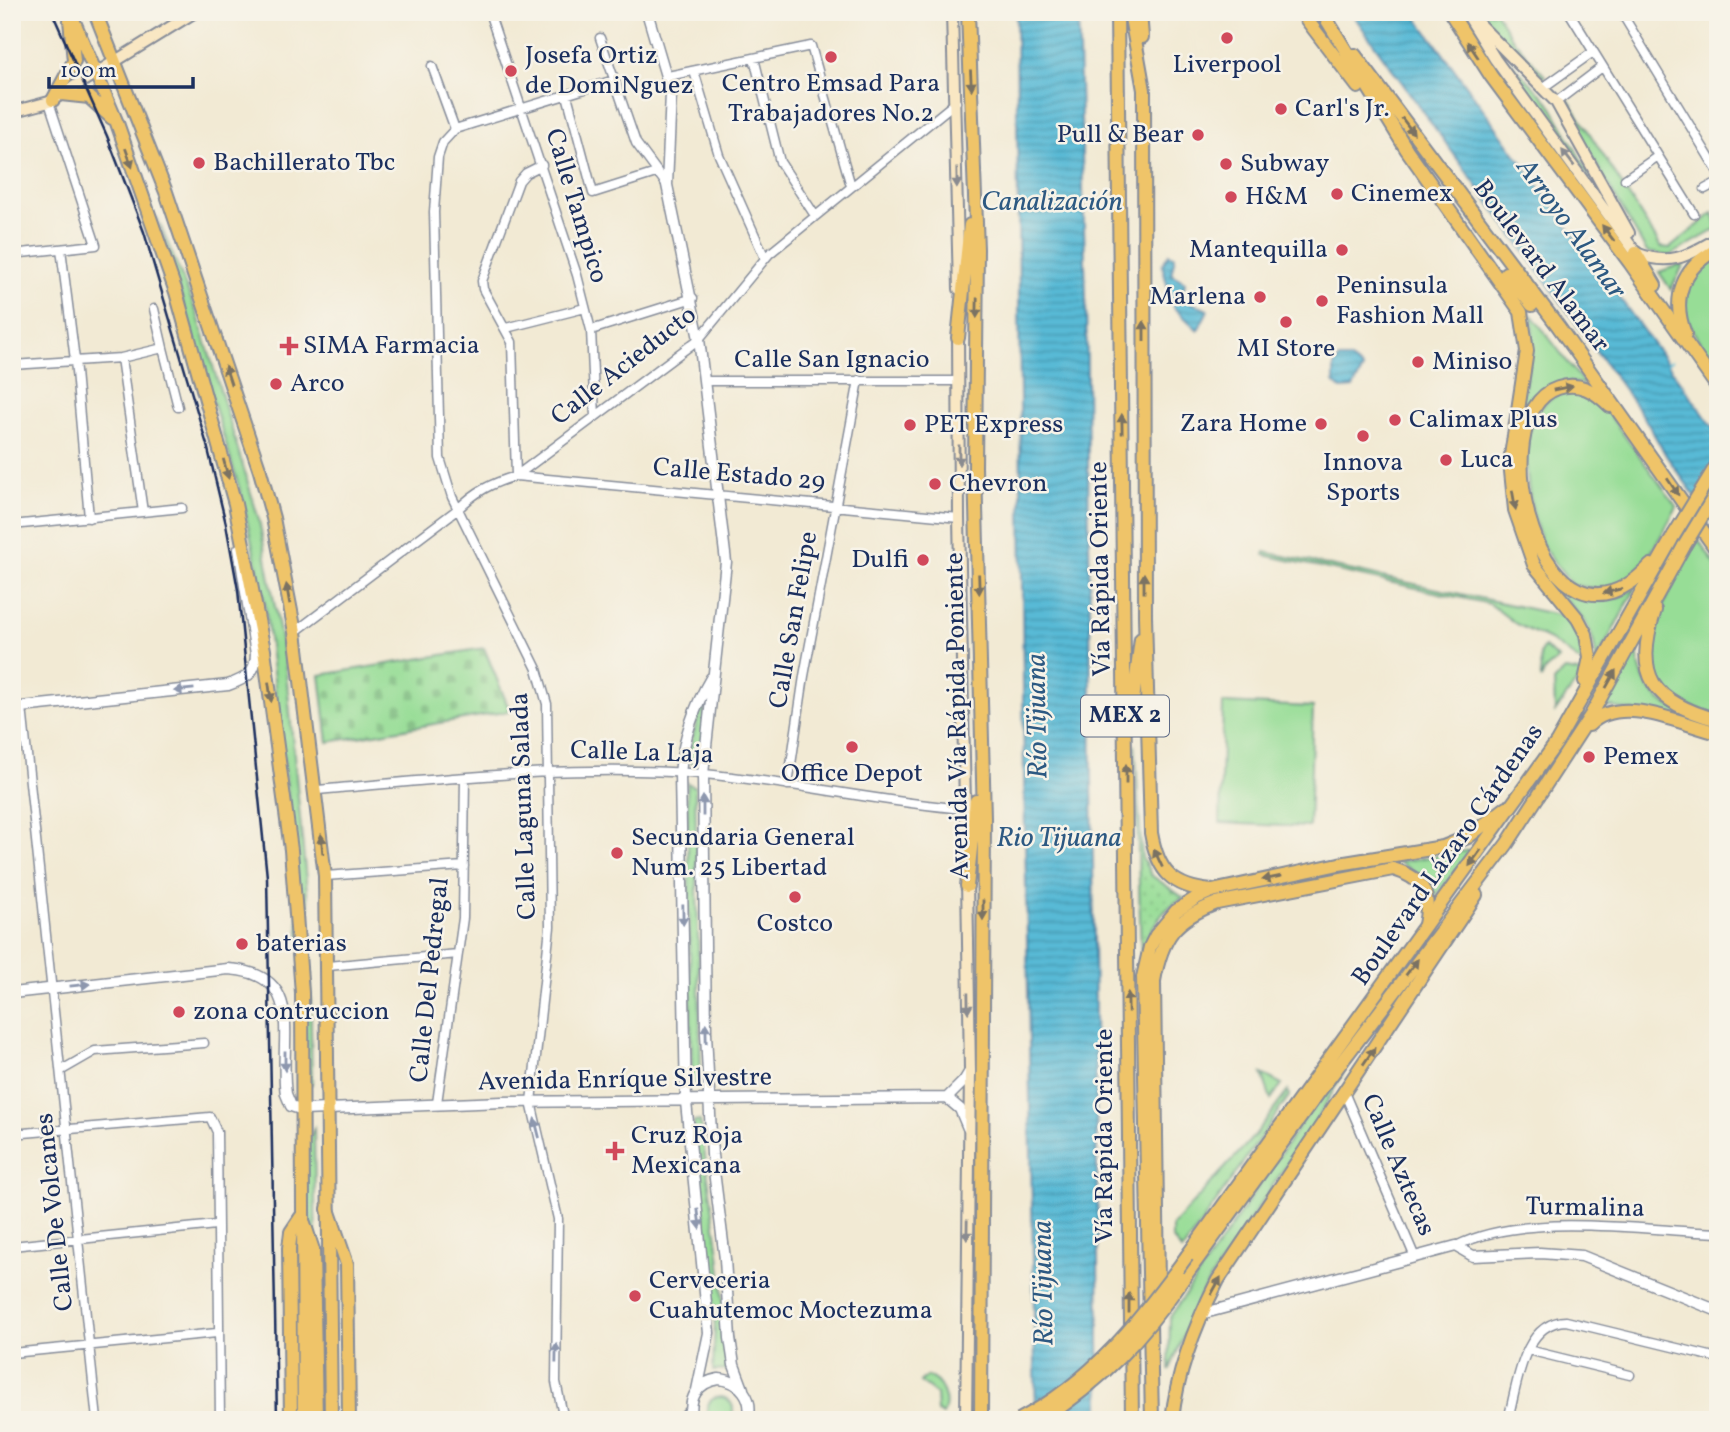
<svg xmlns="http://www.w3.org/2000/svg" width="1730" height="1432" font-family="Vollkorn,serif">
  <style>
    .grass { fill: #97dd96; stroke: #59867a; stroke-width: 2 }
    .cemetery { fill: url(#cemetery-stones); stroke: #59867a; stroke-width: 2 }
    .park { fill: url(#park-dots); stroke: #59867a; stroke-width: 2 }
    .water { fill: url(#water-rules); stroke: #3a749a; stroke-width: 2 }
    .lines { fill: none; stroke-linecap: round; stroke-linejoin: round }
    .stream { stroke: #58bad6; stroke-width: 2.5 }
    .minor-casing { stroke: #868c99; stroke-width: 11 }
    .tertiary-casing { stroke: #868c99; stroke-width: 13 }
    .secondary-casing { stroke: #868c99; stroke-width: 14 }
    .primary-casing { stroke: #868c99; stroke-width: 16 }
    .trunk-casing { stroke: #868c99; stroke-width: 16 }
    .minor { stroke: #fff; stroke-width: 8 }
    .tertiary { stroke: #fff; stroke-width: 10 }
    .secondary { stroke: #f9e7c3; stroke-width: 10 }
    .primary { stroke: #efc469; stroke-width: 12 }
    .trunk { stroke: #efc469; stroke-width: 12 }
    .rail { stroke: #1b2f5e; stroke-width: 2.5 }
    .trunk-bridge-casing { stroke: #868c99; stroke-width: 16; stroke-linecap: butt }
    .trunk-bridge { stroke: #efc469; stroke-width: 12 }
    .oneway { fill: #7a7263 }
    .oneway2 { fill: #8a8b90 }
    .oneway3 { fill: #8d97ae }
    .poi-dot { fill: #d1495b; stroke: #f7f3e8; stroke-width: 2.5 }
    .labels { text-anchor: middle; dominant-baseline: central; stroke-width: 5; stroke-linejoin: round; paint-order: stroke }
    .shield { fill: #f7f3e8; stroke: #5d6a87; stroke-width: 2 }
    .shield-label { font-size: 24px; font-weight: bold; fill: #1b2f5e }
    .poi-label { font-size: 26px; fill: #1b2f5e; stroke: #f7f3e8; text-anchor: start }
    .street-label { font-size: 26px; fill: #1b2f5e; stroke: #f7f3e8 }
    .water-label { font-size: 28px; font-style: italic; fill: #2d5982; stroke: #f7f3e8 }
  </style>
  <defs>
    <pattern id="cemetery-stones" width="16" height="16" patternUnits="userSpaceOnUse" patternTransform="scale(1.75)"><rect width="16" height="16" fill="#97dd96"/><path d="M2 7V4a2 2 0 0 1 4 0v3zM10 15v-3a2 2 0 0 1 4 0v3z" fill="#82be84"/></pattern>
    <pattern id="park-dots" width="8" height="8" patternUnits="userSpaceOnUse" patternTransform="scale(1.75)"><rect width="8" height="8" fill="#97dd96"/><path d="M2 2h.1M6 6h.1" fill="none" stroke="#82be84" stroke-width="1.8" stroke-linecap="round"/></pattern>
    <pattern id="water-rules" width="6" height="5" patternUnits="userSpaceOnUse" patternTransform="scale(1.75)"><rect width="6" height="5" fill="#58bad6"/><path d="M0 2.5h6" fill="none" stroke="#4898b1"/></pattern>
  </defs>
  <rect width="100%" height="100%" fill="#f7f3e8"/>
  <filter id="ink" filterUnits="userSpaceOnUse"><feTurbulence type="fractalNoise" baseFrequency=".0143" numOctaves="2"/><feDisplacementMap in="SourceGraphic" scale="14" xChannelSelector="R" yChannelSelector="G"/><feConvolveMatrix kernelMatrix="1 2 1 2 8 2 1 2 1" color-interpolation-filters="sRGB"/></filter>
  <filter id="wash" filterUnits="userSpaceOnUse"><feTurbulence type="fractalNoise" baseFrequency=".00686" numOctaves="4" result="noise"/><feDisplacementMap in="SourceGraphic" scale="28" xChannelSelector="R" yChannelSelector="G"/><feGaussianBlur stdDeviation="1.57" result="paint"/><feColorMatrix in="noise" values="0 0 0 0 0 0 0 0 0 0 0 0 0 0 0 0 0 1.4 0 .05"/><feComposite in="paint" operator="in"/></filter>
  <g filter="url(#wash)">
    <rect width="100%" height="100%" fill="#f2ead4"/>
    <path class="grass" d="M1484 12H1496L1511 37 1545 76 1541 79 1480 18Z
      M1494 45 1549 102 1598 190Z
      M1568 99 1661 247 1670 248 1713 213 1718 228 1669 256 1647 252 1564 108Z
      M157 217 198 316 259 520 285 661 309 912 312 1084 307 1085 295 857 265 604 242 497Z
      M1718 256V370C1688 325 1661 294 1718 256Z
      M1684 263 1671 290 1659 272Z
      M1531 314 1585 385C1466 352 1508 670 1636 588L1596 661C1595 617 1569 609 1546 577 1534 560 1526 539 1520 519 1508 477 1514 435 1523 393 1528 366 1536 341 1531 314Z
      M1571 391 1587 394 1601 404 1677 507C1660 535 1645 576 1611 587 1601 591 1583 586 1572 585 1563 572 1546 556 1541 541 1526 497 1508 401 1571 391Z
      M1698 539 1718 569V715L1679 703 1652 674 1648 644 1671 587Z
      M1265 552 1563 616 1580 638 1582 663 1550 640 1516 624 1490 604 1264 555Z
      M1637 644C1638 701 1670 709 1718 724V729L1612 707 1605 708Z
      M1544 647 1558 659 1545 670 1541 679 1540 653Z
      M1565 670 1583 673 1555 712 1554 681Z
      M706 697 701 764 695 766 687 758 703 699Z
      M1223 703 1313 707 1309 827 1220 823Z
      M687 783 695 787 701 1078 696 1086 692 1080Z
      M1472 850 1436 896 1422 876 1398 862Z
      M1343 1073 1319 1116 1202 1292 1169 1371 1170 1317 1302 1122Z
      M1262 1074 1282 1084 1271 1099Z
      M1288 1091 1289 1096 1182 1251 1172 1238V1226L1255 1135Z
      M700 1121 719 1254 730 1370 713 1371 715 1318 694 1127V1122Z
      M314 1128 316 1262C313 1221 292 1166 314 1128Z
      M926 1376C942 1380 950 1401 943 1415L937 1412 936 1394 920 1382Z
      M707 1410a13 13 0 1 1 26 0a13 13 0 1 1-26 0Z"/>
    <path class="cemetery" d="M484 648 510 711 328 742 320 675Z"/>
    <path class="park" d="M1135 744 1142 857 1151 875 1184 898C1160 908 1148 933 1141 956Z"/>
    <path class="water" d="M1016 12H1078L1086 297 1100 1420H1036L1024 778Z
      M1351 12H1413L1718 434V528L1667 457 1644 417Z
      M1169 254 1175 257 1171 274 1185 282 1182 299 1208 310 1198 330 1173 307 1162 265Z
      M1339 359H1350L1363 369 1353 388 1341 389 1334 382V366Z"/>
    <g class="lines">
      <path class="stream" d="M1662 366 1671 361"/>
    </g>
  </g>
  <g filter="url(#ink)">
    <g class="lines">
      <defs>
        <path id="minor" d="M489 12 577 275 591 330 595 417
          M1569 12 1694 214
          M1621 12 1718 172
          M600 38 636 143 667 185
          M754 58 780 162 814 214
          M432 66 455 129
          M694 71 719 155 765 258
          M668 76 811 46 851 186
          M1544 87 1593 52
          M567 95 593 193 656 173
          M1556 102 1602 67
          M455 129 443 142 438 157 434 212 440 458 452 497 537 669 547 704 550 927 531 1102 558 1219 556 1382 564 1420
          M455 129 614 80
          M542 165 526 173 519 181 482 281 483 289 512 342 516 476 959 518
          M1625 179 1658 156
          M1705 189 1718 182
          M61 249 75 360 89 518
          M12 254 96 245 49 102
          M154 309 163 348
          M506 328 585 308
          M591 330 693 298
          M121 358 143 512
          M12 365 121 358 163 348 178 407
          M704 381H959
          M12 525 182 508
          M295 632 458 509C476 491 492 483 516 476L699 339 769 254 956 102
          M22 707 97 1420
          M788 785 804 676 859 380
          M316 790C444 779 574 764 702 774 790 781 877 802 965 809
          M325 876 464 866
          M328 966 458 954
          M62 1070 95 1051 204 1043
          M1344 1092 1414 1255
          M437 1103 463 918 465 778
          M12 1134 210 1117 217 1132 220 1420
          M12 1246 216 1225
          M1456 1246C1524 1211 1641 1230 1718 1233
          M1528 1350 1630 1375
          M12 1353 217 1333
          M680 1420 690 1410
          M1508 1420C1517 1387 1522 1322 1566 1321L1718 1358"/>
        <path id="tertiary" d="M647 12 671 93 667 185 699 339 726 562 703 774 706 1033 712 1155 725 1259 730 1338 734 1365 743 1389
          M12 708 228 685C245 679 256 674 256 654L239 549
          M12 993 228 969C308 974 278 1040 286 1094L291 1106 303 1110 502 1102 947 1098 964 1081 970 1071
          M947 1098 960 1109 968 1128
          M1201 1314 1456 1246 1473 1256 1540 1253 1582 1256 1718 1311
          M697 1390 709 1333 686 1102 680 774C683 740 694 707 711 678
          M693 1420C687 1398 698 1382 719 1379 741 1381 754 1398 748 1420"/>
        <path id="secondary" d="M952 12 959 289
          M1466 12 1495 59 1636 253C1671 267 1687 256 1718 238
          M1476 21 1556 102 1629 233
          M12 112 49 102 195 12
          M958 330 959 518 966 853
          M966 1420 970 1071 967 879"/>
        <path id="primary" d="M70 12 117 123 176 292 235 504 264 650 291 850 302 993 304 1420
          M95 12 166 192 260 471 273 518 295 632 325 876 331 1420
          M61 94 89 97 112 118
          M53 100 74 61 70 20
          M304 1223 313 1250 316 1420
          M1158 1286 1154 981C1162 936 1175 919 1217 903L1393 869C1424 878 1431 894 1425 925
          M1152 1420 1143 977 1150 947 1156 935 1176 911 1196 898 1212 891 1339 864 1443 847 1468 837 1507 807"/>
        <path id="trunk" d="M968 12 977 249 975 467 984 818 981 1420
          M1117 12 1132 1420
          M1130 12 1144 90 1145 616 1151 833C1158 872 1172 887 1212 891
          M1140 12 1142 37
          M1301 12 1358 87
          M1322 12 1407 150 1521 312 1527 351 1510 462 1515 510 1534 565 1578 619 1586 634 1590 657 1585 681
          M1450 12 1491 76 1630 263 1718 388
          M1355 55 1558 326 1718 552
          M1636 253 1655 285
          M1506 273 1532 305
          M1685 334C1671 298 1682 267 1718 249
          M958 338 970 225
          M1610 406C1595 391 1579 381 1558 388 1477 414 1541 681 1651 565
          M1655 610C1633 676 1652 702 1718 720
          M1132 708 1141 639
          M1589 725C1621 693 1680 724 1718 733
          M967 886 976 801
          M328 1209 347 1264 349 1420
          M1187 1256 1557 742 1674 535
          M1183 1279 1327 1081 1507 844 1591 715 1684 546
          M291 1420 289 1248 291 1232 301 1217
          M1172 1420C1177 1371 1196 1323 1218 1280L1476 895"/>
      </defs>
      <use href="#minor" class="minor-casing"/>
      <use href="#tertiary" class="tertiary-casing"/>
      <use href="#secondary" class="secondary-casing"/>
      <use href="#primary" class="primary-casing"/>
      <use href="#trunk" class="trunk-casing"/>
      <use href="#minor" class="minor"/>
      <use href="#tertiary" class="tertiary"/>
      <use href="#secondary" class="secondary"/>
      <use href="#primary" class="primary"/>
      <use href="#trunk" class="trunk"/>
      <path class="rail" d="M52 12 107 136 144 232 207 445 226 524 238 590 267 877 277 1420"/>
      <defs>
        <path id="trunk-bridge" d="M1674 535 1718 463
          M1684 546 1718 490
          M1019 1420C1092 1382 1140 1321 1187 1256
          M1041 1420C1101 1382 1143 1337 1183 1279"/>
      </defs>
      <use href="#trunk-bridge" class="trunk-bridge-casing"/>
      <use href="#trunk-bridge" class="trunk-bridge"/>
    </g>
    <defs><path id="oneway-solid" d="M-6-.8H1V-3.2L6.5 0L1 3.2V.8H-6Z" transform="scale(1.75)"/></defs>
    <g class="oneway">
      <use href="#oneway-solid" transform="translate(1473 50) rotate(-124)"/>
      <use href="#oneway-solid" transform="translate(971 80) rotate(87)"/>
      <use href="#oneway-solid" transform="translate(1408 126) rotate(53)"/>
      <use href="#oneway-solid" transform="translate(129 158) rotate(70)"/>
      <use href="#oneway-solid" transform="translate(1608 233) rotate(-127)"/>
      <use href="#oneway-solid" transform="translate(977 308) rotate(91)"/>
      <use href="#oneway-solid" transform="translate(1144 331) rotate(-90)"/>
      <use href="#oneway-solid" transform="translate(228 375) rotate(-108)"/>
      <use href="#oneway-solid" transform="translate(1563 388) rotate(-11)"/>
      <use href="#oneway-solid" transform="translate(1122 424) rotate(-91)"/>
      <use href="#oneway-solid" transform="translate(226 469) rotate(75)"/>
      <use href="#oneway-solid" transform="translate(1673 487) rotate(56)"/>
      <use href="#oneway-solid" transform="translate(1514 500) rotate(80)"/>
      <use href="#oneway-solid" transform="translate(1144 583) rotate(-90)"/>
      <use href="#oneway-solid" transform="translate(979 584) rotate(88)"/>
      <use href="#oneway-solid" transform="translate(1613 591) rotate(166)"/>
      <use href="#oneway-solid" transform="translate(288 594) rotate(-100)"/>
      <use href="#oneway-solid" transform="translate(1611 679) rotate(-61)"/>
      <use href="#oneway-solid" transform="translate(270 692) rotate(82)"/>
      <use href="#oneway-solid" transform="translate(1126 774) rotate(-90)"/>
      <use href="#oneway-solid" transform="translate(322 844) rotate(-95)"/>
      <use href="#oneway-solid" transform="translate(1158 858) rotate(-115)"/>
      <use href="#oneway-solid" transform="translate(1475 858) rotate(126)"/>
      <use href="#oneway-solid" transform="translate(1272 878) rotate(168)"/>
      <use href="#oneway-solid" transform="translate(983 910) rotate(90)"/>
      <use href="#oneway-solid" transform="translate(1412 967) rotate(-53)"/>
      <use href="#oneway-solid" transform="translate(1128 1002) rotate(-91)"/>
      <use href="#oneway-solid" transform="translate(1369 1056) rotate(-55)"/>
      <use href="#oneway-solid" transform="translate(1216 1286) rotate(-61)"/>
      <use href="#oneway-solid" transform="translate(1129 1303) rotate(-90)"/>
    </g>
    <g class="oneway2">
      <use href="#oneway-solid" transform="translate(1568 158) rotate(-127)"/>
      <use href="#oneway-solid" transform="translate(957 178) rotate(89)"/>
      <use href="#oneway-solid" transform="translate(959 455) rotate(90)"/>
      <use href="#oneway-solid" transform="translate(968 1003) rotate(89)"/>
      <use href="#oneway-solid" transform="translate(967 1230) rotate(91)"/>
    </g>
    <g class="oneway3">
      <use href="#oneway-solid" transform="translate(184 690) rotate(174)"/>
      <use href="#oneway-solid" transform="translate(703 806) rotate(-90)"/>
      <use href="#oneway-solid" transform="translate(683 915) rotate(89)"/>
      <use href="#oneway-solid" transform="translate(80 985) rotate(-6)"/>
      <use href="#oneway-solid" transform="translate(706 1033) rotate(-91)"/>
      <use href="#oneway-solid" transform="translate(285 1061) rotate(90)"/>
      <use href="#oneway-solid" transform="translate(537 1128) rotate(-104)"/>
      <use href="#oneway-solid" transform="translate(699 1219) rotate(83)"/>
      <use href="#oneway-solid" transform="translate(556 1353) rotate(-89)"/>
    </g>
  </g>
  <g class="poi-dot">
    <circle cx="1227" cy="38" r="7"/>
    <circle cx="831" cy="57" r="7"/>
    <circle cx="511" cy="71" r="7"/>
    <circle cx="1281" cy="109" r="7"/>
    <circle cx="1198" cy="135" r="7"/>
    <circle cx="199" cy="163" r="7"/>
    <circle cx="1226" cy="164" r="7"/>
    <circle cx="1337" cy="194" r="7"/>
    <circle cx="1231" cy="197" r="7"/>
    <circle cx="1342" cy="250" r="7"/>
    <circle cx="1260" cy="297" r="7"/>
    <circle cx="1322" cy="301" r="7"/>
    <circle cx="1286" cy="322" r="7"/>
    <path d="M285.5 335.5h7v7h7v7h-7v7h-7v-7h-7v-7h7z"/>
    <circle cx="1418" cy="362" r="7"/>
    <circle cx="276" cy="384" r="7"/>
    <circle cx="1395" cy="420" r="7"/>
    <circle cx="1321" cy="424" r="7"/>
    <circle cx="910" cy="425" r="7"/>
    <circle cx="1363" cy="436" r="7"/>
    <circle cx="1446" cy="460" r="7"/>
    <circle cx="935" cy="484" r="7"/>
    <circle cx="923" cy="560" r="7"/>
    <circle cx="852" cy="747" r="7"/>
    <circle cx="1589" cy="757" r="7"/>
    <circle cx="617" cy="853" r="7"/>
    <circle cx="795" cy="897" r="7"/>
    <circle cx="242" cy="944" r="7"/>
    <circle cx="179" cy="1012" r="7"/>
    <path d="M611.5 1140.5h7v7h7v7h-7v7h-7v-7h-7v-7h7z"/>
    <circle cx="635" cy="1296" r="7"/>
  </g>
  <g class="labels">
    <rect class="shield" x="1081" y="695.5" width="88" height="41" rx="5"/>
    <g class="shield-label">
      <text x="1125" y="716">MEX 2</text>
    </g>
    <g class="poi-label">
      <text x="525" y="56">Josefa Ortiz<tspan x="525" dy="30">de DomiNguez</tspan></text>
      <text x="1227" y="65" text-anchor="middle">Liverpool</text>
      <text x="831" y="84" text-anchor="middle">Centro Emsad Para<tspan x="831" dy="30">Trabajadores No.2</tspan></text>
      <text x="1295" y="109">Carl's Jr.</text>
      <text x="1184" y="135" text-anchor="end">Pull &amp; Bear</text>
      <text x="213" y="163">Bachillerato Tbc</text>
      <text x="1240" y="164">Subway</text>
      <text x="1351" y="194">Cinemex</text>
      <text x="1245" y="197">H&amp;M</text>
      <text x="1328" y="250" text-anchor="end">Mantequilla</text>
      <text x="1336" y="286">Peninsula<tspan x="1336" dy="30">Fashion Mall</tspan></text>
      <text x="1246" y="297" text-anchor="end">Marlena</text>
      <text x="303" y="346">SIMA Farmacia</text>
      <text x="1286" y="349" text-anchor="middle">MI Store</text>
      <text x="1432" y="362">Miniso</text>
      <text x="290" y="384">Arco</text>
      <text x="1409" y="420">Calimax Plus</text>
      <text x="1307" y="424" text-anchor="end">Zara Home</text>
      <text x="924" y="425">PET Express</text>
      <text x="1460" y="460">Luca</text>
      <text x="1363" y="463" text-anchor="middle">Innova<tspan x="1363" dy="30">Sports</tspan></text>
      <text x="949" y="484">Chevron</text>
      <text x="909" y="560" text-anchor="end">Dulfi</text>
      <text x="1603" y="757">Pemex</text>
      <text x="852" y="774" text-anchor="middle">Office Depot</text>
      <text x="631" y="838">Secundaria General<tspan x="631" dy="30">Num. 25 Libertad</tspan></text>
      <text x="795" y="924" text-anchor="middle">Costco</text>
      <text x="256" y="944">baterias</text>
      <text x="193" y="1012">zona contruccion</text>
      <text x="631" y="1136">Cruz Roja<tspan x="631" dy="30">Mexicana</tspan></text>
      <text x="649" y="1281">Cerveceria<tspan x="649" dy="30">Cuahutemoc Moctezuma</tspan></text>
    </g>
    <g class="street-label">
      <text transform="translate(576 206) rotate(73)">Calle Tampico</text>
      <text transform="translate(1541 266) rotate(53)">Boulevard Alamar</text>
      <text x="832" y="360">Calle San Ignacio</text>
      <text transform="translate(624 366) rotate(-38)">Calle Acieducto</text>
      <text transform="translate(739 475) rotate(5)">Calle Estado 29</text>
      <text transform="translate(1101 569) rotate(-91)">Vía Rápida Oriente</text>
      <text transform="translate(794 620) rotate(-80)">Calle San Felipe</text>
      <text transform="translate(958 716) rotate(-91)">Avenida Vía Rápida Poniente</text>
      <text transform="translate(642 753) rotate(2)">Calle La Laja</text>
      <text transform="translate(524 806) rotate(-92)">Calle Laguna Salada</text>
      <text transform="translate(1448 855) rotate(-55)">Boulevard Lázaro Cárdenas</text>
      <text transform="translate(430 980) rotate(-84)">Calle Del Pedregal</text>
      <text transform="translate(625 1080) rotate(-1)">Avenida Enríque Silvestre</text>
      <text transform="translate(1105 1136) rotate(-90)">Vía Rápida Oriente</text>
      <text transform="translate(1398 1165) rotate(67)">Calle Aztecas</text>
      <text transform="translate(1585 1208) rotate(1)">Turmalina</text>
      <text transform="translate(55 1212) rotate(-96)">Calle De Volcanes</text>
    </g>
    <g class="water-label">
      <text x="1052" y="202">Canalización</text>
      <text transform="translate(1571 229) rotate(54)">Arroyo Alamar</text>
      <text transform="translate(1038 716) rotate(-91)">Río Tijuana</text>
      <text x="1059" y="838">Rio Tijuana</text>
      <text transform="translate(1044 1283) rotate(-91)">Río Tijuana</text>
    </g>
  </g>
  <rect width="1730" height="1432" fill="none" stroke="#f7f3e8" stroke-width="42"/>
  <path d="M49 77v10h144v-10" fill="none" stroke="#1b2f5e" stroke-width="3.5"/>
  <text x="60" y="77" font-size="21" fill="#1b2f5e" stroke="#f7f3e8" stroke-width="5" paint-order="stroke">100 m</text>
</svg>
